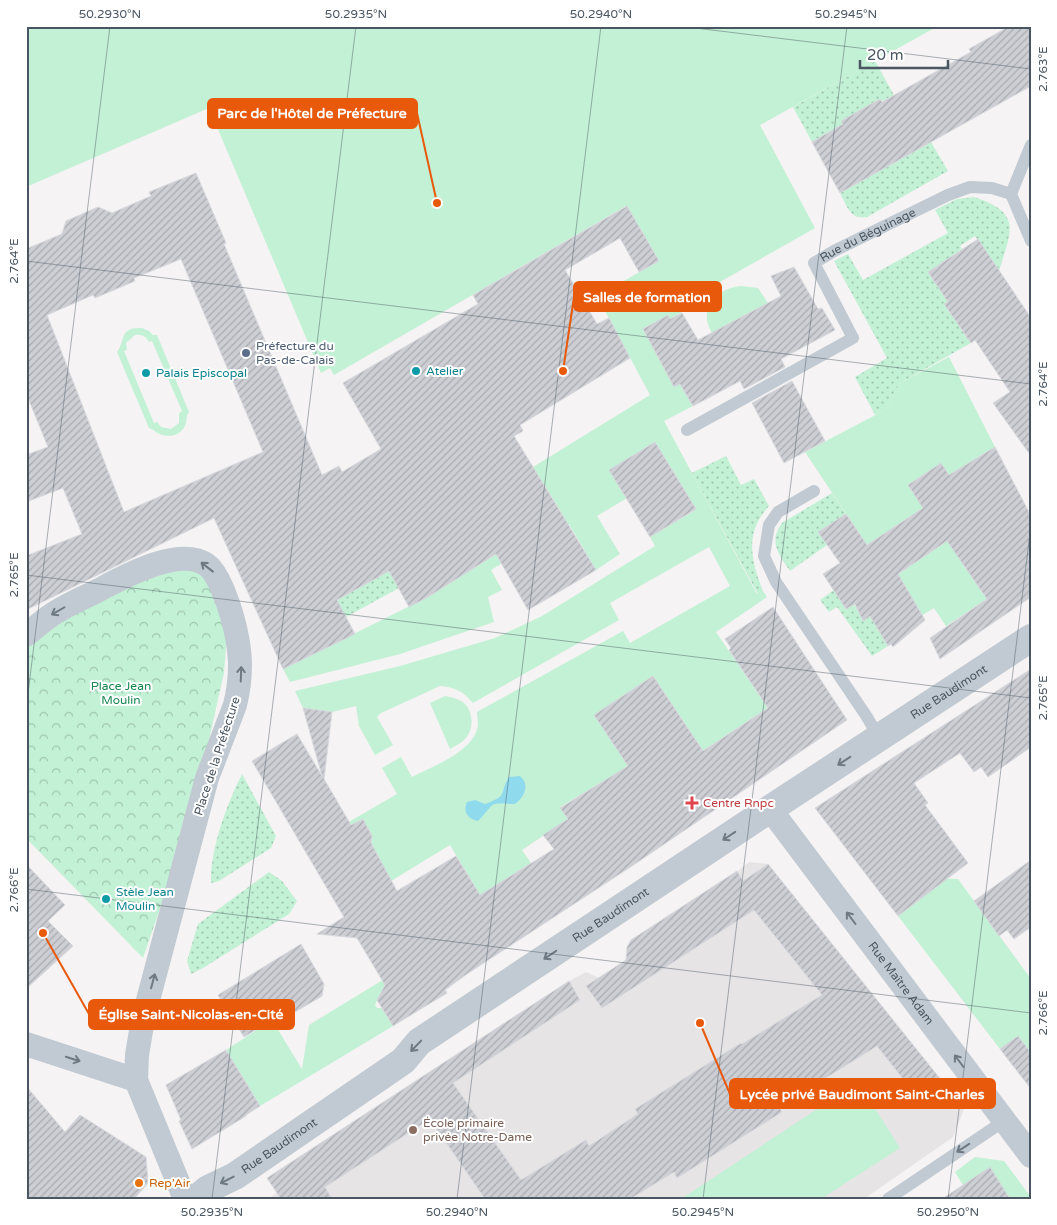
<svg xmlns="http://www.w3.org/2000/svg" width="1057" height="1225" font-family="'Varela Round',sans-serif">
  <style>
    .education { fill: #e6e4e5 }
    .grass { fill: url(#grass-dots) }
    .park { fill: url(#park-crowns) }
    .garden { fill: #c3f1d5; fill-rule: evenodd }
    .water { fill: #90daee }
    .building { fill: url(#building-hatch); stroke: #d7d9de; fill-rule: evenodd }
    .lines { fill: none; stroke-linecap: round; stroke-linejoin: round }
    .service { stroke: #c1cad2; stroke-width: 12 }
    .minor { stroke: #c1cad2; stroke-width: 24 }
    .tertiary { stroke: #c1cad2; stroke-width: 28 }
    .oneway { stroke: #6e7983 }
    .ticks { fill: none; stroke: #4a5661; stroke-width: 1; stroke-opacity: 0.45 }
    .service-dot { fill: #5c6f8a; stroke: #fff; stroke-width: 2 }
    .culture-dot { fill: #0f9aa8; stroke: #fff; stroke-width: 2 }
    .health-dot { fill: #e0444e; stroke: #fff; stroke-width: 2 }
    .education-dot { fill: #8d6e63; stroke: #fff; stroke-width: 2 }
    .food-dot { fill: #e8710a; stroke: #fff; stroke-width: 2 }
    .labels { text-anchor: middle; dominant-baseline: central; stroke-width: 4; stroke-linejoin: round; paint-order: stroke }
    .street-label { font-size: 12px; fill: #4a5661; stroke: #fff }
    .service-label { font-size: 12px; fill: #4e5e75; stroke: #fff; text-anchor: start }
    .culture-label { font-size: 12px; fill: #0d838f; stroke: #fff; text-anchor: start }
    .park-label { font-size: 12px; fill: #17864f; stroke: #fff }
    .health-label { font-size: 12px; fill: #be3a42; stroke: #fff; text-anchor: start }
    .education-label { font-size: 12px; fill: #785e54; stroke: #fff; text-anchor: start }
    .food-label { font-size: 12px; fill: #c56008; stroke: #fff; text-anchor: start }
    .leader { fill: none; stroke: #e8590c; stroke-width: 2 }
    .callout-dot { fill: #e8590c; stroke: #fff; stroke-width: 2 }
    .callout { fill: #e8590c; stroke: #e8590c; stroke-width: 2 }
    .callout-label { font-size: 14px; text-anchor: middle; font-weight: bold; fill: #fff }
    .neatline { fill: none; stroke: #4a5661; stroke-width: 2 }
    .ticks-label { font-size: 12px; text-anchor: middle; fill: #4a5661 }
  </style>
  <defs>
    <pattern id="grass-dots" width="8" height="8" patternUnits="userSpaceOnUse" patternTransform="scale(1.25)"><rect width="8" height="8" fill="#c3f1d5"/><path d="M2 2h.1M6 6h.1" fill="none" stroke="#a0c6b0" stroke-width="1.8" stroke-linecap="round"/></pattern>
    <pattern id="park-crowns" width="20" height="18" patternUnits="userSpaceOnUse" patternTransform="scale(1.25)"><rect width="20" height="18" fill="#c3f1d5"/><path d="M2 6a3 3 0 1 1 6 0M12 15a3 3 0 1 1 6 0" fill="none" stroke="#a0c6b0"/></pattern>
    <pattern id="building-hatch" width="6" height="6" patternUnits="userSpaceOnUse" patternTransform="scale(1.25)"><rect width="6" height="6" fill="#cdcfd5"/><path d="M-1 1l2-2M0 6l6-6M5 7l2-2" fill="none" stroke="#a8abb0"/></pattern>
  </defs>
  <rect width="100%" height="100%" fill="#f5f3f3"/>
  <path class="education" d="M749 862 768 864 964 1109 953 1137 864 1199H269L277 1192 267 1178 569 981 586 972 599 978 627 959Z"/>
  <path class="grass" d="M875 61 894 95 882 101 880 99 842 121 843 124 812 142 793 107Z
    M931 142 948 171 867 217C850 220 847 206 840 193Z
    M974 197C1023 213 1011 231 999 271L975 236 960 246 962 249 928 272 948 302 945 304 971 343 900 383 885 410 875 415 855 377 887 358 834 261 848 254 863 280 948 233 935 210 957 199Z
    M726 456 741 485 754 479 769 506C744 533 751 560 763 591L758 594 692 473Z
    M832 493 846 514 819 532 827 545 790 571C779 555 768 542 782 523Z
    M389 570 399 588 346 617 333 595Z
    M834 590 846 609 854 604 863 620 871 615 879 627 877 629 878 631 881 629 888 646 872 656 837 607 829 612 820 600Z
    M242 774 276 836 271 848 219 881 211 883C210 849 227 804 242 774Z
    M269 872 282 881 297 901 289 914 203 968 191 974 187 961 198 924Z"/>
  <path class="park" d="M184 567 203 575 219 599 227 634 224 673 203 766 170 879 143 958 26 838V649L47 630 142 577Z"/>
  <path class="garden" d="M26 26H938L760 125 815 228 690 299 692 306 670 319 667 316 643 329 674 387 680 384 693 406 664 421 757 594 763 591 767 597 716 632 768 708 703 751 653 676 594 715 632 772 623 805 602 782 560 807 568 819 522 850 531 863 480 895 450 845 391 881 371 843 372 836 363 819 342 830 340 827 397 794 382 768 401 757 412 777C433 766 476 751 478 724 478 721 477 716 477 712L623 631 630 643 730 586 709 547 610 603 619 620 473 703C464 692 455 687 440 686L381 713 377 717 393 745 375 755 359 726 356 706 332 712 303 708 295 691 400 666 495 638 542 616 655 546 650 537 696 509 655 442 610 470 627 498 597 516 620 554 596 570 569 524 491 570 502 590 488 597 494 622 400 654 290 682 283 669 428 597 561 512 533 467 650 395 597 296 659 261 626 206 334 375 330 368 321 373 209 108 26 187Z
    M741 286 758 288 768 303 712 333C697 309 717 288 741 286Z
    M142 328 149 331 153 335H157L189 412C186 416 187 419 186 423 183 433 173 438 163 435 157 434 155 430 149 428L117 352C126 341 118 327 142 328ZM135 335C141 334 146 336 149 342L152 341 182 411 179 413V423L171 429 161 427 157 422 154 423 124 351 127 350 126 343Z
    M949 357 995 447 980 456 971 509 941 463 908 485 923 508 867 545 805 452 885 410 900 383Z
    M947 541 987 599 946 626 934 608 916 619 900 595 908 590 897 575Z
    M445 696C451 697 459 699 464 703 474 712 474 731 464 740 460 744 454 746 450 749L430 703Z
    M905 878 958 879 1031 979V1053L1018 1036 1000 1049 898 916 921 899Z
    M386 978 393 989 378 999 375 1005 377 1008H382L393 1026 260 1106 226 1050 272 1020 302 1069 309 1025Z
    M858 1082 900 1148 821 1199H681Z
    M975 1157 1004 1161 1030 1196 1026 1199H1010L990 1168 963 1185 955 1172Z"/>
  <path class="water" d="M520 776C530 784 525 797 515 804 486 803 497 802 478 821 467 819 463 811 467 802L475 800 485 804C510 795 498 794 509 777Z"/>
  <path class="building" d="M1010 26H1031V86L840 193 812 142 843 124 841 121 880 99 882 102 971 52 969 49Z
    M196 173 226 243 224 244 322 475 339 466 342 472 381 449 343 383 478 304 473 295 627 206 659 261 639 272 620 238 565 270 597 324 609 318 630 358 520 425 523 431 514 436 596 570 528 610 496 554 428 597 409 607 389 571 337 600 355 634 283 669 214 518 26 610V556L82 534 63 488 26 502V455L48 447 26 393V249L62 234 66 221 98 207 112 213 151 196 149 192ZM181 259 263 452 124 512 47 315 93 295 95 298 135 281 134 278Z
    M978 239 1031 318V456L993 403 1010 392 975 340 971 343 944 304 948 302 928 272Z
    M794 267 818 309 822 308 835 330 781 359 785 367 744 389 740 381 693 406 680 384 674 387 643 329 668 315 670 319 682 313 698 340 781 296 771 276Z
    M792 381 825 441 784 463 752 403Z
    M655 442 696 509 650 537 609 470Z
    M995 447 1031 516V597L940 659 930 638 987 599 947 541 898 574 925 620 893 647 891 644 888 646 870 616 863 621 855 604 846 609 823 574 840 563 818 532 846 514 867 545 923 508 908 485 941 463 949 475Z
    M773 607 847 720 632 866 467 974 445 990 447 993 393 1026 377 1000 385 985 357 938 317 934 344 917 252 761 297 734 322 776 303 708 332 712 324 779 351 825 363 819 372 836 371 843 397 891 456 856 480 895 554 849 543 835 568 819 560 808 628 766 594 715 653 676 703 751 768 708 729 650 731 648 725 639Z
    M1031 669V747L988 777 981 767 974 772 960 753 914 783 928 803 925 805 968 863 898 916 815 808Z
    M1031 860V927L1014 939 1007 930 999 936 974 901Z
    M26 864 65 905 48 921 73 946 26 989Z
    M768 864 946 1086 923 1104 877 1046 779 1107 782 1112 677 1178 674 1172 630 1199H485L430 1119 325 1187 332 1199H281L267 1178 569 981 580 1000 453 1083 521 1180 586 1140 589 1146 638 1114 635 1109 741 1043 742 1044 822 995 754 910 602 1008 586 986 626 960 627 947 631 940 737 871 743 881Z
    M301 944 324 984 322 996 275 1024 272 1020 244 1037 218 995Z
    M1018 1036 1031 1053V1089L1000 1049Z
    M226 1050 260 1106 246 1115V1116L192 1149 179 1121 181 1120 166 1085Z
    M26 1086 65 1132 80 1115 146 1157 148 1183 134 1199H26Z
    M990 1167 1010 1199H942Z"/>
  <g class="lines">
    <g class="service">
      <path d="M1011 194 1031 241"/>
      <path id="s1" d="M687 430 853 338 814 263 834 251 948 195 970 187 992 188 1011 194 1031 145"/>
      <path d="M814 491 778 512 769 525 764 556 776 582 867 717 879 738"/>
      <path d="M888 1199 1004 1121"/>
    </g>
    <g class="minor">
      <path d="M26 635C34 629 41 622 50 616 64 606 81 599 97 591 122 578 179 545 207 565 218 573 228 602 232 616 241 648 243 672 235 705L207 778 143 1019 137 1055 136 1080 185 1199"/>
      <path id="s2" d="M770 809 1031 1156"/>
      <path d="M26 1044 136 1080"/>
    </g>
    <path class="tertiary" id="s3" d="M196 1199 208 1189 235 1176 403 1061 419 1042 770 809 1031 638"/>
  </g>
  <defs><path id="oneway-shaft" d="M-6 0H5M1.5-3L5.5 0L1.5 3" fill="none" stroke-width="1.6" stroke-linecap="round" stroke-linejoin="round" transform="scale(1.25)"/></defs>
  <g class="oneway">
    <use href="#oneway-shaft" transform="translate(207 567) rotate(-142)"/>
    <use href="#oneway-shaft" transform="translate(58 611) rotate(150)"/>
    <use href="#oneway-shaft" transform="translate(241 674) rotate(-88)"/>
    <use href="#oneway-shaft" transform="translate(844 761) rotate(147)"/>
    <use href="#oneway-shaft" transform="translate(729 836) rotate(146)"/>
    <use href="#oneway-shaft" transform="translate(851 918) rotate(-127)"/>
    <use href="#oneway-shaft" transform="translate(550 955) rotate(146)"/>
    <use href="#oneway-shaft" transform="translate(153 981) rotate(-75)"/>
    <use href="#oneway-shaft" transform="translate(416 1046) rotate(134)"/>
    <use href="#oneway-shaft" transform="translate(73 1059) rotate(18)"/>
    <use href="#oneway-shaft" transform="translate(959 1061) rotate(-127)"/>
    <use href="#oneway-shaft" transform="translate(963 1148) rotate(147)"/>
    <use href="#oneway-shaft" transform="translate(227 1180) rotate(153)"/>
  </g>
  <path class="ticks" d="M679 26 1031 69M26 261 1031 384M26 575 1031 698M26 710 110 26M26 889 1031 1013M212 1199 356 26M457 1199 601 26M703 1199 847 26M948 1199 1031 525"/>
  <circle class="service-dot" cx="246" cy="353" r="5"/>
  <g class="culture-dot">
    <circle cx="416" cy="371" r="5"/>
    <circle cx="146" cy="373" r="5"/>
    <circle cx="106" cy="899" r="5"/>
  </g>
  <path class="health-dot" d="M689.5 795.5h5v5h5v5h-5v5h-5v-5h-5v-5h5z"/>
  <circle class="education-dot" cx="413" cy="1130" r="5"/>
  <circle class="food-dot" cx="139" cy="1183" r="5"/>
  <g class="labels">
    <g class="street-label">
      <text stroke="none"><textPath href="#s1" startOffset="335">Rue du Béguinage</textPath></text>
      <text stroke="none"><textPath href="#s3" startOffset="909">Rue Baudimont</textPath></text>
      <text transform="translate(217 756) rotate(-72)">Place de la Préfecture</text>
      <text stroke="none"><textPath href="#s3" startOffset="504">Rue Baudimont</textPath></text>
      <text stroke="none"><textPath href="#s2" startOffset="218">Rue Maître Adam</textPath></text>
      <text stroke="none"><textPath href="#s3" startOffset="99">Rue Baudimont</textPath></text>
    </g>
    <g class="service-label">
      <text x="256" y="346">Préfecture du<tspan x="256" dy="14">Pas-de-Calais</tspan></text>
    </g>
    <g class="culture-label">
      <text x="426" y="371">Atelier</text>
      <text x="156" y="373">Palais Episcopal</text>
      <text x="116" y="892">Stèle Jean<tspan x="116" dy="14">Moulin</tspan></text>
    </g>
    <g class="park-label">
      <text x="121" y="686">Place Jean<tspan x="121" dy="14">Moulin</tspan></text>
    </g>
    <g class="health-label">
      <text x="703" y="803">Centre Rnpc</text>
    </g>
    <g class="education-label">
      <text x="423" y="1123">École primaire<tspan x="423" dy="14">privée Notre-Dame</tspan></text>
    </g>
    <g class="food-label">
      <text x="149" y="1183">Rep’Air</text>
    </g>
  </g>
  <path class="leader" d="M437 203L417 113M563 371L574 297M43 933L89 1014M700 1023L730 1094"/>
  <g class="callout-dot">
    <circle cx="437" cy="203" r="5"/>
    <circle cx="563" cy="371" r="5"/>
    <circle cx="43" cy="933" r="5"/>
    <circle cx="700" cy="1023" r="5"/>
  </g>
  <g class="callout">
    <rect x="208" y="99" width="209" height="29" rx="5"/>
    <rect x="574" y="282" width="147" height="29" rx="5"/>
    <rect x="89" y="1000" width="205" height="29" rx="5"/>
    <rect x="730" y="1079" width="265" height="29" rx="5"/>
  </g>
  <g class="callout-label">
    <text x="312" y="118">Parc de l'Hôtel de Préfecture</text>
    <text x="647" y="302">Salles de formation</text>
    <text x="191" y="1019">Église Saint-Nicolas-en-Cité</text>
    <text x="862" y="1099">Lycée privé Baudimont Saint-Charles</text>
  </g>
  <rect width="1057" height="1225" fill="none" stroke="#ffffff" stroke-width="55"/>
  <path d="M860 60v8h88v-8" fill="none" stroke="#4a5661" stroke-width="2.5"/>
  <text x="867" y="60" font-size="15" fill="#4a5661" stroke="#ffffff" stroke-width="4" paint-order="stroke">20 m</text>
  <rect x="28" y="28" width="1002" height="1170" class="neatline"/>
  <g class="ticks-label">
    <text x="110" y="18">50.2930°N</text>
    <text x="356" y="18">50.2935°N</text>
    <text x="601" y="18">50.2940°N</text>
    <text x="846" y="18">50.2945°N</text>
    <text transform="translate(1043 69) rotate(-90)" y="4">2.763°E</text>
    <text transform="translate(14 261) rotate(-90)" y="4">2.764°E</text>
    <text transform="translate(1043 384) rotate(-90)" y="4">2.764°E</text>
    <text transform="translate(14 575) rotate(-90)" y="4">2.765°E</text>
    <text transform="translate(1043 698) rotate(-90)" y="4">2.765°E</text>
    <text transform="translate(14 890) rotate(-90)" y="4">2.766°E</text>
    <text transform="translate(1043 1013) rotate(-90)" y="4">2.766°E</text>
    <text x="212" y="1216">50.2935°N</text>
    <text x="457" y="1216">50.2940°N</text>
    <text x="703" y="1216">50.2945°N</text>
    <text x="948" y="1216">50.2950°N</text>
  </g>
</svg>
